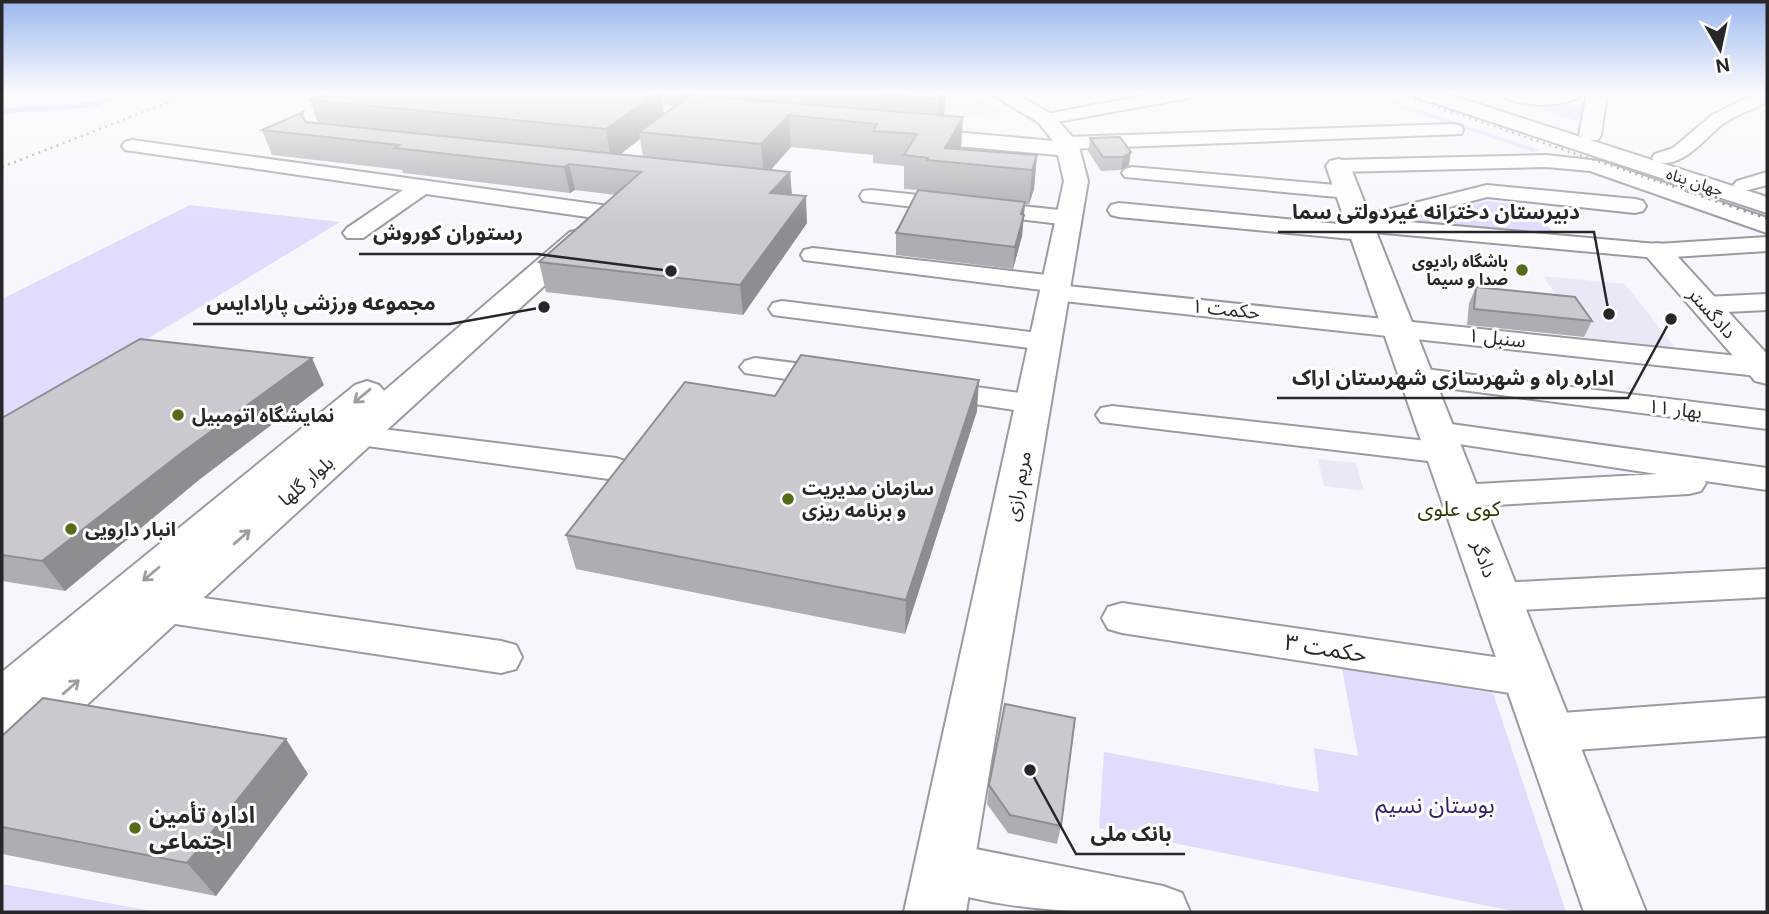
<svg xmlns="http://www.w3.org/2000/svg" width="1769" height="914" font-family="'DM Sans','Noto Sans Arabic',sans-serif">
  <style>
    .built { fill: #eae8f6 }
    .green { fill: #e1dbfd }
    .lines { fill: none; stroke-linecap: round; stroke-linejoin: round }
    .stream { stroke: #cabff8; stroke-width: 5 }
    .minor-casing { stroke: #9b9aa0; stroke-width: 4 }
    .tertiary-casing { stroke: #9b9aa0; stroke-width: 4 }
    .secondary-casing { stroke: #9b9aa0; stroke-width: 4 }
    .minor { fill: #fff; fill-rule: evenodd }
    .tertiary { fill: #fff; fill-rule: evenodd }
    .secondary { fill: #fff; fill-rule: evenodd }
    .rail-far1 { stroke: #96959a; stroke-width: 2.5; stroke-dasharray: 2 4.5; stroke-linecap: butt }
    .rail { stroke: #96959a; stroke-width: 3.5; stroke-dasharray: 2.5 5; stroke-linecap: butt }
    .wall { fill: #aeadb3; fill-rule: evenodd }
    .shaded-wall { fill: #8d8d92 }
    .building { fill: #cac9d0; stroke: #8d8d92; stroke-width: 2 }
    .oneway { stroke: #9e9d9f }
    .poi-dot { fill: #556b1a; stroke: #fff; stroke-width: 2.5 }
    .labels { text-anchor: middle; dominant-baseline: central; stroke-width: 6; stroke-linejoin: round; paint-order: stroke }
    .far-street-label { font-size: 16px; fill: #272629; stroke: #fff }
    .far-poi-label { font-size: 16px; font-weight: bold; fill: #272629; stroke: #fff; text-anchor: end }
    .street-label { font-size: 19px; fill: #272629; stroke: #fff }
    .poi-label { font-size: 19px; font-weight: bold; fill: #272629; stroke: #fff; text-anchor: start }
    .neighbourhood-label { font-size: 21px; fill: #2c3a00; stroke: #fff }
    .near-street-label { font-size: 23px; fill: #272629; stroke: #fff }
    .near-park-label { font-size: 23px; fill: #371c6a; stroke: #fff }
    .near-poi-label { font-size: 23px; font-weight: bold; fill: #272629; stroke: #fff; text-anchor: start }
    .leader { fill: none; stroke: #272629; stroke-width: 2.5 }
    .callout-dot { fill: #272629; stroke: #fff; stroke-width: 2.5 }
    .callout-label { font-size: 21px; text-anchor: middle; font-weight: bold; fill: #272629; stroke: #fff; stroke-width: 6; stroke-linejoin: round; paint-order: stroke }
  </style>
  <rect width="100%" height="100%" fill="#f7f6fd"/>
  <path class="built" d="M968 93 1001 112 997 119 731 94Z
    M1543 276 1625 284 1680 354 1589 344Z
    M1318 459 1356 463 1364 491 1324 486Z"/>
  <path class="green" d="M1357 93H1369L1540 150 1533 152Z
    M1485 93 1583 105 1580 120H1574Z
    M1487 201 1526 206 1559 237 1409 223 1405 219Z
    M190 205 340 222 2 427V299Z
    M1342 668 1493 693 1566 912H1518L1099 828 1104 752 1319 792 1314 748 1358 756Z
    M2 884 158 912H2Z"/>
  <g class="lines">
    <path class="stream" d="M2 111 91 105 128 93"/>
    <defs>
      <path id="minor" d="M1159 93H1197L1189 98 1046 124 1037 119 1046 114Z
        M1757 93H1767V102C1753 109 1736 115 1723 124 1703 139 1684 169 1655 162L1652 158 1655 154 1673 148 1712 115Z
        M1454 124 1461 126 1463 130 1461 134 1067 149 1057 143 1067 137Z
        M132 140 609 206 617 208 620 213 617 218 609 220 426 194 363 238H347L343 233 347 228 403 190 125 150 122 146 125 142Z
        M1546 155 1600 161 1767 218V233L1590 171 1546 167 1338 172 1331 170 1328 166 1331 162 1338 160Z
        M1132 167 1348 186 1356 187 1359 192 1356 197 1348 198 1125 177 1122 173 1125 169Z
        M1767 172V185L1744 191 1737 189 1733 185 1737 181Z
        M1487 185 1635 199 1643 201 1646 206 1643 211 1635 213 1487 197 1398 221 1657 244 1767 237V251L1657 258 1374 232 1371 238 1363 240 1119 217 1111 215 1108 210 1111 205 1119 203 1349 225 1352 219 1371 218 1374 213Z
        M871 190 1069 211 1077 213 1080 218 1077 223 1069 225 863 201 860 196 863 191Z
        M813 248 1055 276 1064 279 1067 286 1767 359V377L1054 300 1045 297 1042 290 804 260 801 255 804 250Z
        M1767 294V310L1705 313 1696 311 1692 305 1696 299 1705 297Z
        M782 301 1045 334 1055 336 1059 342 1055 348 1045 350 773 315 769 309 773 303Z
        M755 358 834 368 844 371 849 377 844 383 834 386 745 373 740 367 745 361Z
        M1417 368 1767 411V429L1407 383 1402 377 1407 371Z
        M932 381 1034 395 1045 397 1049 404 1045 411 1034 413 921 396 917 390 921 384Z
        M1112 406 1445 443 1457 446 1462 453 1457 460 1445 463 1101 422 1096 415 1101 408Z
        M1437 422 1767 468V490L1705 481 1706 483 1701 491 1689 494 1460 507 1448 504 1443 496 1448 488 1460 485 1657 474 1426 439 1421 432 1426 425Z
        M334 423 616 458 628 462 633 469 628 476 616 480 323 440 318 433 323 426Z
        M1767 569V597L1498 611 1484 607 1478 597 1484 587 1498 583Z
        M162 592 501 641 516 645 522 657 516 669 501 673 162 622 148 617 142 607 148 597Z
        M1122 603 1529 662 1544 667 1551 679 1544 691 1529 696 1122 633 1108 629 1102 618 1108 607Z
        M1767 698V736L1548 752 1532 747 1525 733 1532 719 1548 714Z
        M945 843 1163 886 1182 893 1190 912C1103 914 1009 914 927 885L919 868 927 851Z"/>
      <path id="tertiary" d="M990 93H1015L1053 115 1078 143 1088 181 966 912H904L1064 181 1058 155 911 142 903 140 900 135 903 130 911 128 1053 141 1039 123Z
        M1499 93H1583C1570 109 1512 108 1499 93Z
        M1587 93H1607L1601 135 1598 140H1582L1579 135Z
        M1338 159 1346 161 1350 166 1646 912H1584L1326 166 1330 161Z
        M580 230 590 232 594 238 590 244 21 765 2 772V672L355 385 367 381 379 385 384 391 570 232Z
        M1657 243 1667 245 1767 354V384L1755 381 1647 257 1643 251 1647 245Z"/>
      <path id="secondary" d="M1413 93H1444L1767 197V213L1416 97Z"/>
    </defs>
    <use href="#minor" class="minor-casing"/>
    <use href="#tertiary" class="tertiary-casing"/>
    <use href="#secondary" class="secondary-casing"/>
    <use href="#minor" class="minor"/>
    <use href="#tertiary" class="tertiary"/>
    <use href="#secondary" class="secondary"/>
    <path class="rail-far1" d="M1395 93 1692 193
      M2 167 192 93"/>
    <path class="rail" d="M1687 191 1767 218"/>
  </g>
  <path class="wall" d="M326 93H700L697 95 713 96V93H945L944 116 961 149 1037 155 1034 189 1029 204H1025L1022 236 1013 269 896 255V233L918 190 904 189V166L873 163V155L791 147 771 170 790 172 792 195 807 223 743 315 546 292 539 262 616 195 575 190 570 193 403 173 402 170 272 155 262 130 303 112 307 122 318 123 310 100ZM663 105 675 106 664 114ZM640 139 643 156 621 154Z
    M1120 137 1129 165 1121 170 1101 171 1088 151 1090 138Z
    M1476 287 1592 321 1584 337 1467 325 1469 303Z
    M324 385 200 479 65 591 2 581V418Z
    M775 396 977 411 905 634 576 569 566 535Z
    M2 736 308 774 216 896 2 854Z
    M989 785 1061 826 1057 844 1008 833 987 804Z"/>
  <path class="shaded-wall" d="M657 93H661L665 120 639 132 640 139 611 161 606 129Z
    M681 93H700L683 107Z
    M941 93H945L944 116 937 128 938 99Z
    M789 115 791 147 764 177 761 144Z
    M963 117 961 149 945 148Z
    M1131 152 1129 165 1121 170 1123 157Z
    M1037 155 1034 189 1029 204 1032 170Z
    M569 164 575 190 570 193 564 167Z
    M790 172 792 198 770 193Z
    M806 196 807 223 743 315 740 285Z
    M1025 202 1022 236 1013 269 1015 247 1021 214Z
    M312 358 324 385 200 479 65 591 42 561 184 451Z
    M979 380 977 411 905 634 906 600Z
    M286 739 308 774 216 896 187 863Z"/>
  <path class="building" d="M326 93H657L606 129 310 100Z
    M874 93H941L938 99Z
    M691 95 963 117 945 148 1037 155 1032 170 927 160 928 158 904 155 917 134 873 131 877 124 789 115 761 144 639 132Z
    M303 112 301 115 306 122 790 172 770 193 806 196 740 285 539 262 641 172 569 164 564 167 395 148 399 145 262 130Z
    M1120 137 1131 152 1123 157H1103L1090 138Z
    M918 190 1025 202 1021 214 1024 215 1015 247 896 233Z
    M1476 287 1575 297 1592 321 1474 309Z
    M140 339 312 358 184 451 42 561 2 555V418Z
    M801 355 979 380 906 600 566 535 685 382 775 396Z
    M43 698 286 739 187 863 2 827V736Z
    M1005 704 1075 718 1061 826 1010 815 989 785Z"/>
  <defs><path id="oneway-shaft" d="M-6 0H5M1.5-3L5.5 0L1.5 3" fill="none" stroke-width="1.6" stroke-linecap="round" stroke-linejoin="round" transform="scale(1.75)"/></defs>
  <g class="oneway">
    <use href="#oneway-shaft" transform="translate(362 396) rotate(140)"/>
    <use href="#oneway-shaft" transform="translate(242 537) rotate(-41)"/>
    <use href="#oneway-shaft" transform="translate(151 574) rotate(140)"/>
    <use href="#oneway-shaft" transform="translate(71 687) rotate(-41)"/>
  </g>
  <linearGradient id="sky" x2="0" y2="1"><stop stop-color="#9cb8ee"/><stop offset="0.42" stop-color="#fbfbfe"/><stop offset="1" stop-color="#fbfbfe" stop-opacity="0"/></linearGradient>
  <rect width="1769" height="221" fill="url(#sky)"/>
  <g class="poi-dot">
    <circle cx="1522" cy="270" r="7"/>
    <circle cx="178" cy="415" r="7"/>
    <circle cx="788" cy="499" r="7"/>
    <circle cx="71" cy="529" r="7"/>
    <circle cx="135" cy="828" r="7"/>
  </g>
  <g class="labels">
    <g class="far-street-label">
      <text transform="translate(1695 182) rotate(18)">جهان پناه</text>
    </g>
    <g class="far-poi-label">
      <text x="1508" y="261">باشگاه رادیوی<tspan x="1508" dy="18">صدا و سیما</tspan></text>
    </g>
    <g class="street-label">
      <text transform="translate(1226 309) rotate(6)">حکمت ۱</text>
      <text transform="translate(1712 313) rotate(48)">دادگستر</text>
      <text transform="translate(1497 338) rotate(6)">سنبل ۱</text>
      <text transform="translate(1675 409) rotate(7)">بهار ۱۱</text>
      <text transform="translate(306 481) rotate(-41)">بلوار گلها</text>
      <text transform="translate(1018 486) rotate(-79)">مریم رازی</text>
      <text transform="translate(1484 559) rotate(70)">دادگر</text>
    </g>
    <g class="poi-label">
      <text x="192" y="415">نمایشگاه اتومبیل</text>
      <text x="802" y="488">سازمان مدیریت<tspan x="802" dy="22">و برنامه ریزی</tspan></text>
      <text x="85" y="529">انبار دارویی</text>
    </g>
    <g class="neighbourhood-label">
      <text x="1459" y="509">کوی علوی</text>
    </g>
    <g class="near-street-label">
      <text transform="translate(1326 648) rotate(9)">حکمت ۳</text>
    </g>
    <g class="near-park-label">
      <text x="1435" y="805">بوستان نسیم</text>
    </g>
    <g class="near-poi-label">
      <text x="149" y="815">اداره تأمین<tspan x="149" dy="26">اجتماعی</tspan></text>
    </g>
  </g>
  <path class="leader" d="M1609 314L1594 232H1278M671 271L537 254H359M544 307L450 324H193M1671 319L1628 398H1277M1030 770L1076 854H1185"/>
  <g class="callout-dot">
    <circle cx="1609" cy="314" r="7"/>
    <circle cx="671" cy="271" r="7"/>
    <circle cx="544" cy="307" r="7"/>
    <circle cx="1671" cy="319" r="7"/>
    <circle cx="1030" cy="770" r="7"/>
  </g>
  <g class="callout-label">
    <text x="1436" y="219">دبیرستان دخترانه غیردولتی سما</text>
    <text x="448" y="240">رستوران کوروش</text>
    <text x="321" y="310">مجموعه ورزشی پارادایس</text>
    <text x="1453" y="385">اداره راه و شهرسازی شهرستان اراک</text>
    <text x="1131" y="841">بانک ملی</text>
  </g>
  <rect width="1769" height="914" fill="none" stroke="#272629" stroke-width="7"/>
  <g transform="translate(1720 49) rotate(171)" stroke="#ffffff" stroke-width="5" paint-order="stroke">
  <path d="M0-5L12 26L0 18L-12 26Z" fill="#272629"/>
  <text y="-10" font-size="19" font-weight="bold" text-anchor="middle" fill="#272629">N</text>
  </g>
</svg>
